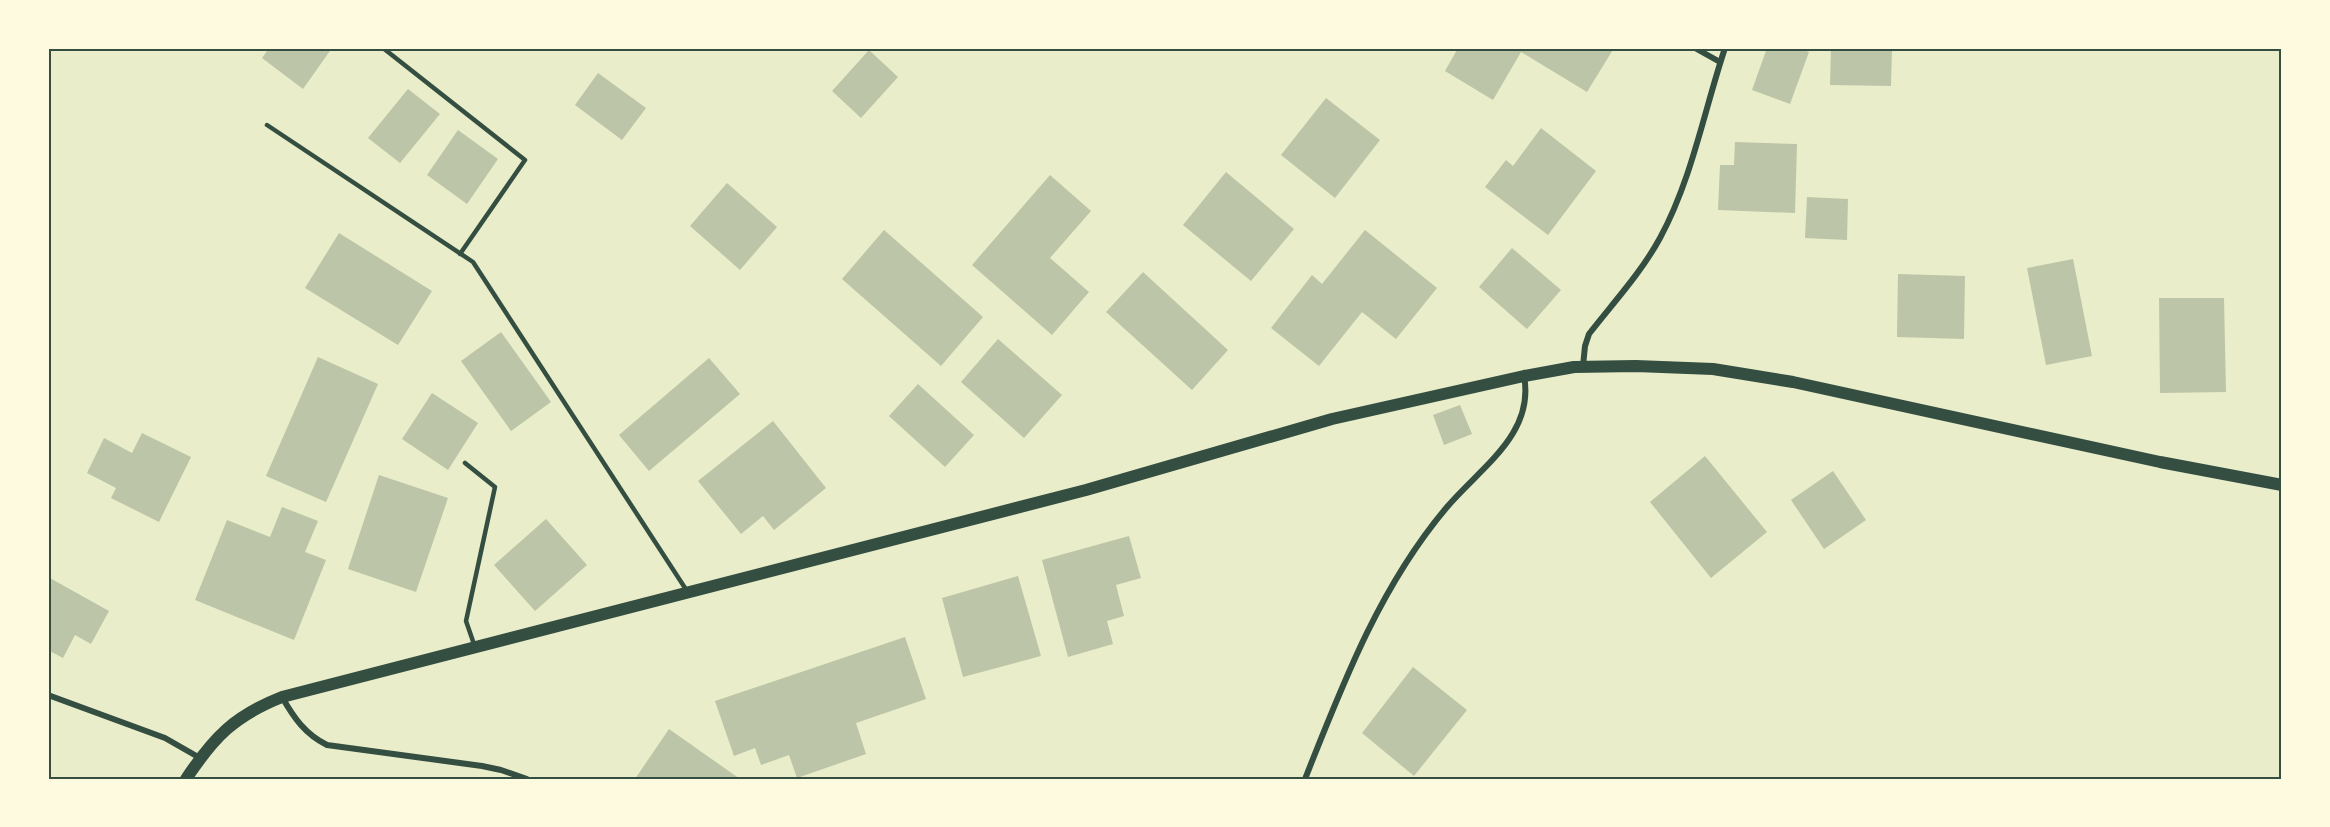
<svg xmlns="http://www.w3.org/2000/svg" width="2330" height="827" font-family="Roboto,sans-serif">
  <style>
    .building { fill: #bcc5a7 }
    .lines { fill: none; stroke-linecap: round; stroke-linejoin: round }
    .service { stroke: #344e41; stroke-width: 4.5 }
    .minor { stroke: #344e41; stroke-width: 6 }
    .secondary { stroke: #344e41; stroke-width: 12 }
    .neatline { fill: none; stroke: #344e41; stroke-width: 2 }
  </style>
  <rect width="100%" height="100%" fill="#e9edc9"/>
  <path class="building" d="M269 48H332L303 89 262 58Z
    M1458 48H1614L1587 92 1521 52 1493 100 1445 71Z
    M1767 48H1799L1809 52 1790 104 1752 90Z
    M1831 48H1892L1891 86 1830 85Z
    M869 50 898 77 861 118 832 91Z
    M598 73 646 108 622 140 575 105Z
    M408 89 440 114 400 163 368 138Z
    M1326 98 1380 140 1335 198 1281 155Z
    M1541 128 1596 171 1548 235 1485 187 1506 160 1513 166Z
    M458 130 498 159 467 204 427 175Z
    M1735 142 1797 144 1795 213 1718 210 1720 165H1734Z
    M1226 172 1294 229 1251 281 1183 225Z
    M1050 175 1091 211 1050 258 1089 292 1052 335 972 265Z
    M727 183 777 227 740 270 690 226Z
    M1807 197 1848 199 1847 240 1805 238Z
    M884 230 983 317 941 366 842 279Z
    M1365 230 1437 288 1396 339 1362 312 1319 366 1271 328 1312 275 1322 284Z
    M339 233 432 291 398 345 305 288Z
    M1512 248 1561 290 1527 329 1479 287Z
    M2073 259 2092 356 2046 365 2027 268Z
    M1143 272 1228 350 1192 390 1106 312Z
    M1898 274 1965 276 1964 339 1897 337Z
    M2159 298H2224L2226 392 2160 393Z
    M501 332 551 402 511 431 461 361Z
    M998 339 1062 395 1024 438 961 382Z
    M318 357 378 384 326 502 266 476Z
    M709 358 740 394 649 471 619 435Z
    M918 384 974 435 945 467 889 416Z
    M432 393 478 423 448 470 402 439Z
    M1460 405 1472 434 1444 445 1433 415Z
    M773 421 826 488 774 530 763 516 741 534 698 481Z
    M142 433 191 457 159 522 111 498 116 488 87 473 104 438 132 453Z
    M1705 456 1767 532 1711 578 1650 502Z
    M1833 471 1866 520 1824 549 1791 500Z
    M379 475 448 498 416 592 348 569Z
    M282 507 318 521 305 552 326 560 294 640 195 600 227 520 270 537Z
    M546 519 587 565 535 611 494 565Z
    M1129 536 1141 578 1116 585 1124 616 1107 621 1113 644 1068 657 1042 560Z
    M1018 576 1041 656 963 677 942 598Z
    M48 577 109 611 91 644 75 635 63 658 48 650Z
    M905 637 926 699 856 723 866 754 797 778 789 755 761 765 755 748 734 756 715 701Z
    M1413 667 1467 710 1414 776 1362 733Z
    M669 729 740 779H635Z"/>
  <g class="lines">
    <path class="service" d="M383 48 525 160 460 254
      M267 125 473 262 687 591
      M465 463 495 487 466 621 475 647"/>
    <path class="minor" d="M1695 48 1720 62
      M1583 366 1585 346 1589 334C1613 303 1641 273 1660 238 1692 179 1704 111 1725 48
      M48 695 165 738 200 758
      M282 697C294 718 305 734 327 745L482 766 501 770 527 779
      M1305 779C1343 683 1380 586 1447 507 1481 467 1535 434 1524 376"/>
    <path class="secondary" d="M186 779C214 737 234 716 282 697L1086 490 1332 419 1524 376 1574 367 1636 366 1713 369 1793 382 2160 462 2282 485"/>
  </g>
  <rect width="2330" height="827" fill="none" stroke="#fefae0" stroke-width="99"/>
  <rect x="50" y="50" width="2230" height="728" class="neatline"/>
</svg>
